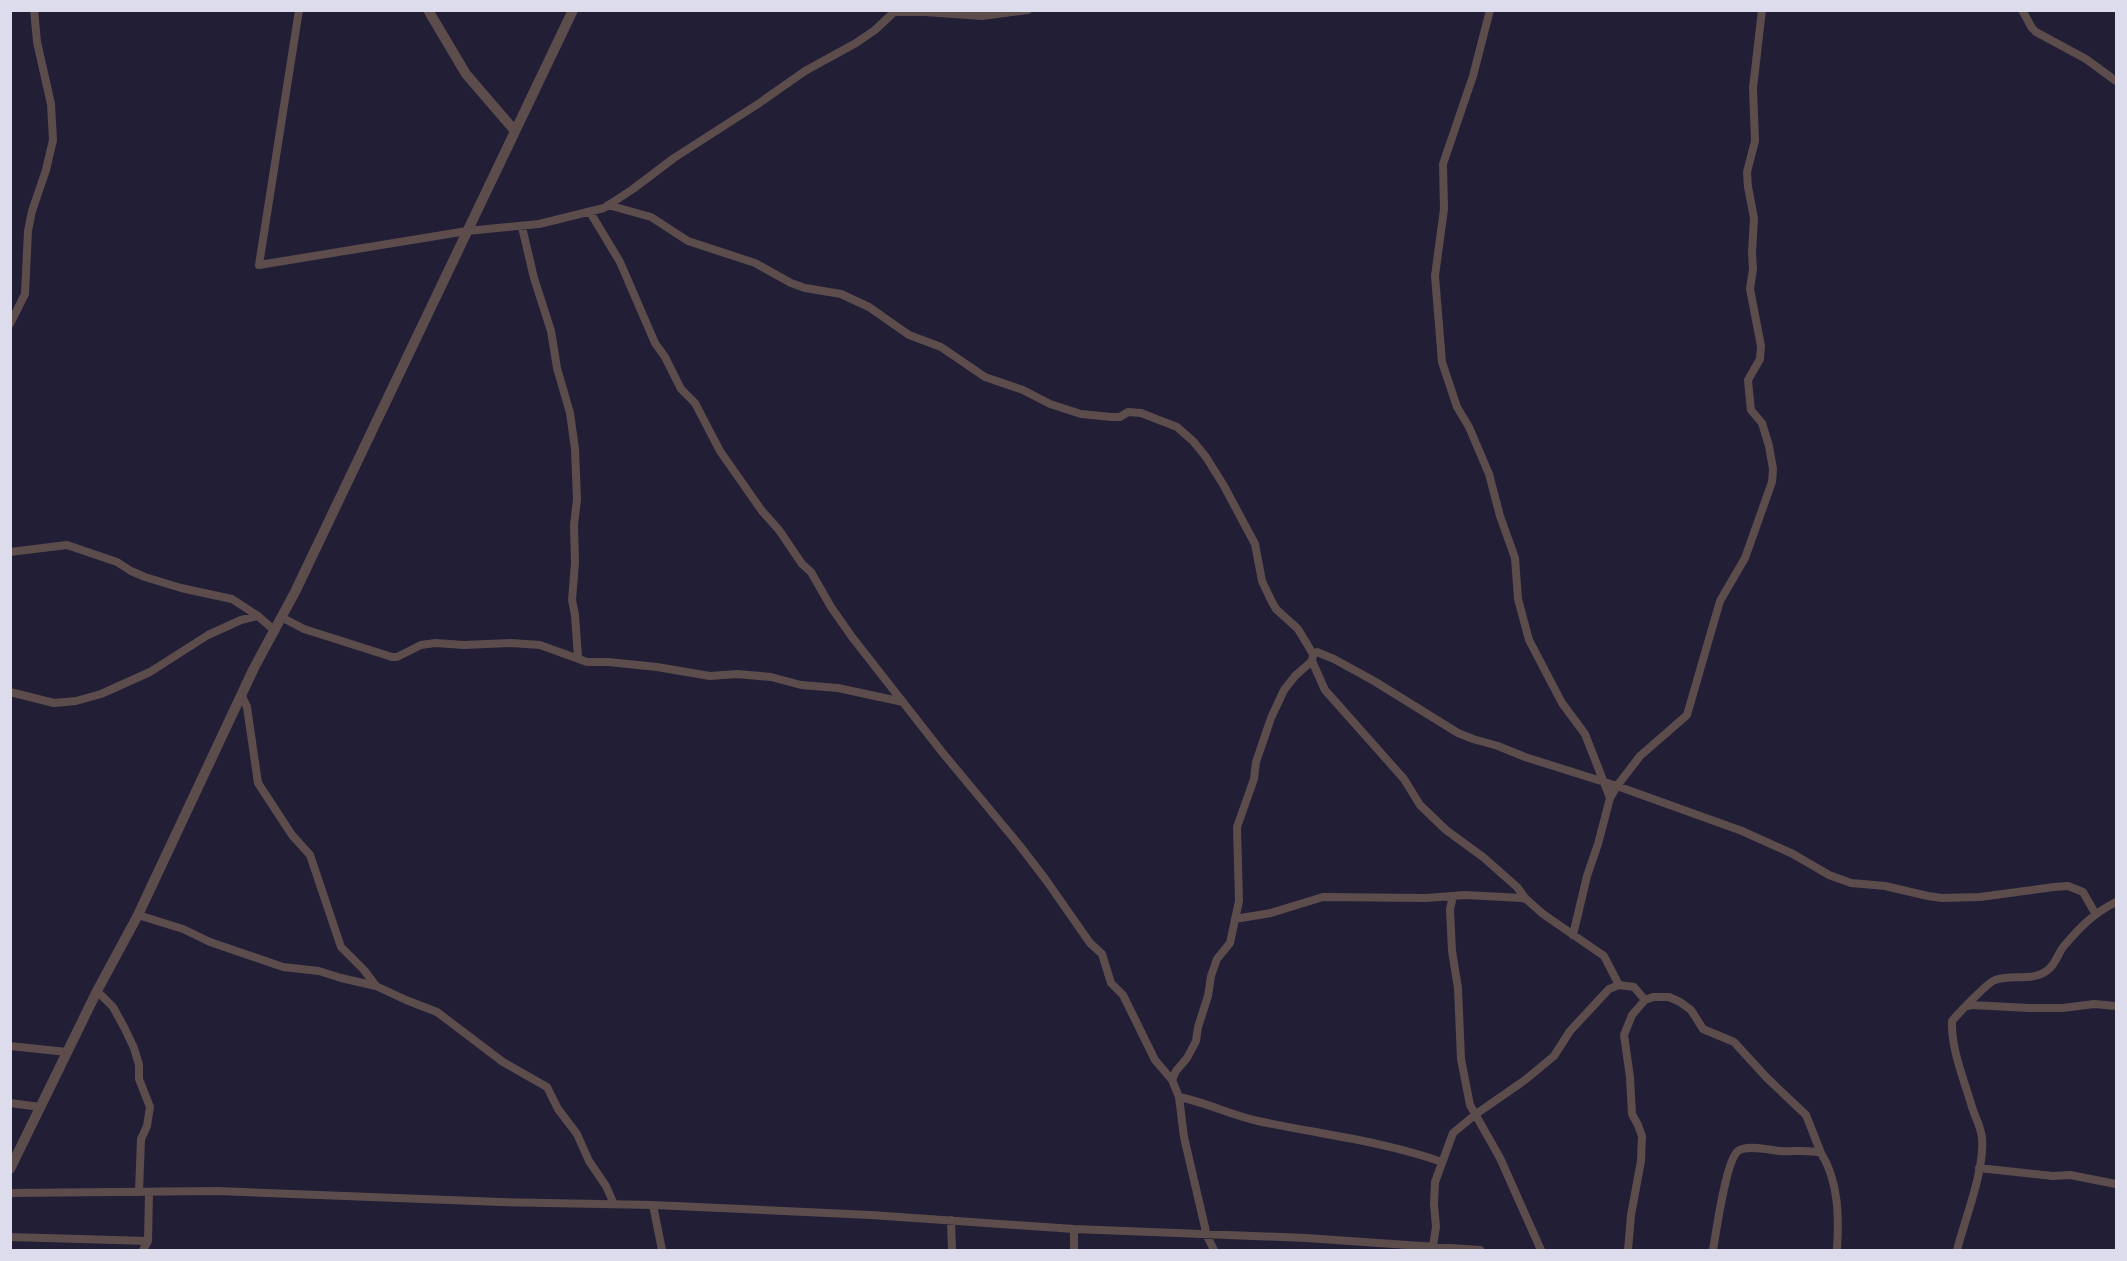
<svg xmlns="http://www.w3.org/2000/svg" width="2127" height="1261" font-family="'Archivo Narrow',sans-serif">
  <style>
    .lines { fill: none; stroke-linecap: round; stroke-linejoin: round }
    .minor { stroke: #5c4d4c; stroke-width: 8 }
    .tertiary { stroke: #5c4d4c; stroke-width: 10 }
  </style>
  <rect width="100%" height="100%" fill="#211e36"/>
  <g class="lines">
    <path class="minor" d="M299 10 259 265 467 231 539 224 604 208 633 189 674 158 758 104 805 71 856 43 875 30 894 12H925L982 16 1028 10
      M1490 10 1473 76 1443 164 1444 209 1435 276 1442 362 1457 407 1469 427 1489 474 1500 516 1515 558 1518 599 1529 640 1562 703 1585 734 1610 798
      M2022 10 2032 28 2036 32 2086 59 2116 81
      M608 205 651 217 688 241 755 263 791 283 805 288 841 294 869 307 909 335 941 347 985 377 1023 390 1050 404 1081 414 1112 417H1120L1128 412 1141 413 1177 427 1193 441 1206 457 1224 486 1255 544 1262 581 1271 600 1276 609 1298 629 1313 654
      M590 212 620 262 655 343 665 357 681 389 695 403 720 451 762 511 779 530 802 564 811 572 831 607 852 637 942 752 1020 846 1046 880 1090 943 1102 954 1111 983 1123 995 1155 1060 1172 1080 1179 1097 1184 1137 1207 1236 1214 1250
      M522 227 534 278 551 331 557 368 570 413 575 449 577 499 574 525 575 563 572 600 575 615 578 657
      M10 324 25 294 28 231 32 211 46 170 53 140 51 104 37 42 34 10
      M10 552 67 545 117 562 131 571 145 577 181 588 232 599 258 616 275 631
      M283 618 304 629 392 657H397L421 645 435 643 464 645 511 643 540 645 587 662H608L657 667 710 676 737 674 771 677 801 685 838 688 903 702
      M1313 654 1317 652 1334 659 1374 681 1458 733 1473 739 1498 746 1525 757 1617 786 1640 756 1687 715 1720 601 1745 558 1772 482 1773 469 1769 446 1762 423 1751 410 1749 391 1748 380 1760 359 1761 346 1750 289 1753 269 1752 253 1754 218 1748 187 1747 172 1755 141 1753 88 1762 10
      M1312 661 1325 690 1404 779 1420 805 1446 830 1483 857 1517 887 1526 899
      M10 692 54 703 76 701 101 694 150 672 208 635 241 620 258 616
      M242 696 247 707 258 783 292 835 310 855 341 947 364 970 376 986
      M1453 896 1450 909 1452 951 1458 988 1461 1059 1470 1105 1500 1158 1541 1250
      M138 915 183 929 210 942 283 967 319 971 341 978 376 986 406 1000 437 1012 503 1062 547 1087 558 1109 577 1134 589 1161 606 1186 614 1204
      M1235 919 1271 913 1323 897 1426 898 1465 895 1522 898 1526 899 1543 914 1604 956 1619 985
      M1573 935 1587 876 1598 844 1610 798 1617 786 1742 831 1793 854 1829 875 1851 883 1885 886 1928 896 1942 898 1980 897 2054 887 2068 886 2083 892 2095 913
      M97 991 113 1007 124 1027 134 1048 139 1065V1079L150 1107 147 1126 141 1139 139 1192
      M1968 1006 1971 1005 2029 1008H2063L2094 1004 2116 1006
      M10 1046 67 1052
      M1172 1080 1176 1071 1187 1058 1196 1041 1198 1027 1208 996 1211 976 1217 959 1230 943 1239 901 1237 827 1254 779 1256 762 1271 718 1284 690 1295 676 1312 661 1313 654
      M1179 1097C1205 1102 1231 1115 1258 1121 1319 1134 1383 1141 1442 1162
      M10 1103 40 1107
      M1979 1168 2053 1176 2070 1175 2116 1184
      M10 1193 217 1191 501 1202 653 1205 871 1215 1074 1229 1306 1238 1480 1250
      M653 1205 662 1250
      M951 1220 952 1250
      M10 1237 148 1241
      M1433 1246 1436 1227 1434 1204 1435 1182 1453 1133 1476 1114 1525 1080 1554 1056 1570 1031 1609 989 1619 985 1634 987 1645 1000
      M143 1250 148 1241 149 1192
      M1074 1250V1229
      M1628 1250 1631 1215 1641 1161 1642 1136 1638 1125 1632 1114 1630 1077 1624 1035 1632 1015 1645 1000 1653 997H1669L1680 1002 1691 1010 1703 1029 1734 1042 1767 1078 1806 1115 1821 1153
      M1713 1250C1716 1233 1726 1160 1738 1151 1747 1144 1769 1150 1780 1151 1793 1152 1808 1149 1821 1153 1839 1182 1839 1218 1837 1250
      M1957 1250C1965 1219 1985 1169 1982 1138 1981 1127 1975 1117 1972 1107 1964 1080 1951 1049 1952 1021 1958 1014 1988 982 1995 980 2013 973 2033 983 2049 969 2056 963 2058 953 2064 946 2080 927 2094 913 2116 902"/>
    <path class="tertiary" d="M428 10 466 74 515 131
      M10 1169 97 991 138 915 254 668 295 592 573 10"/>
  </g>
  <rect width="2127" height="1261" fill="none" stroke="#dddcec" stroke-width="24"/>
</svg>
